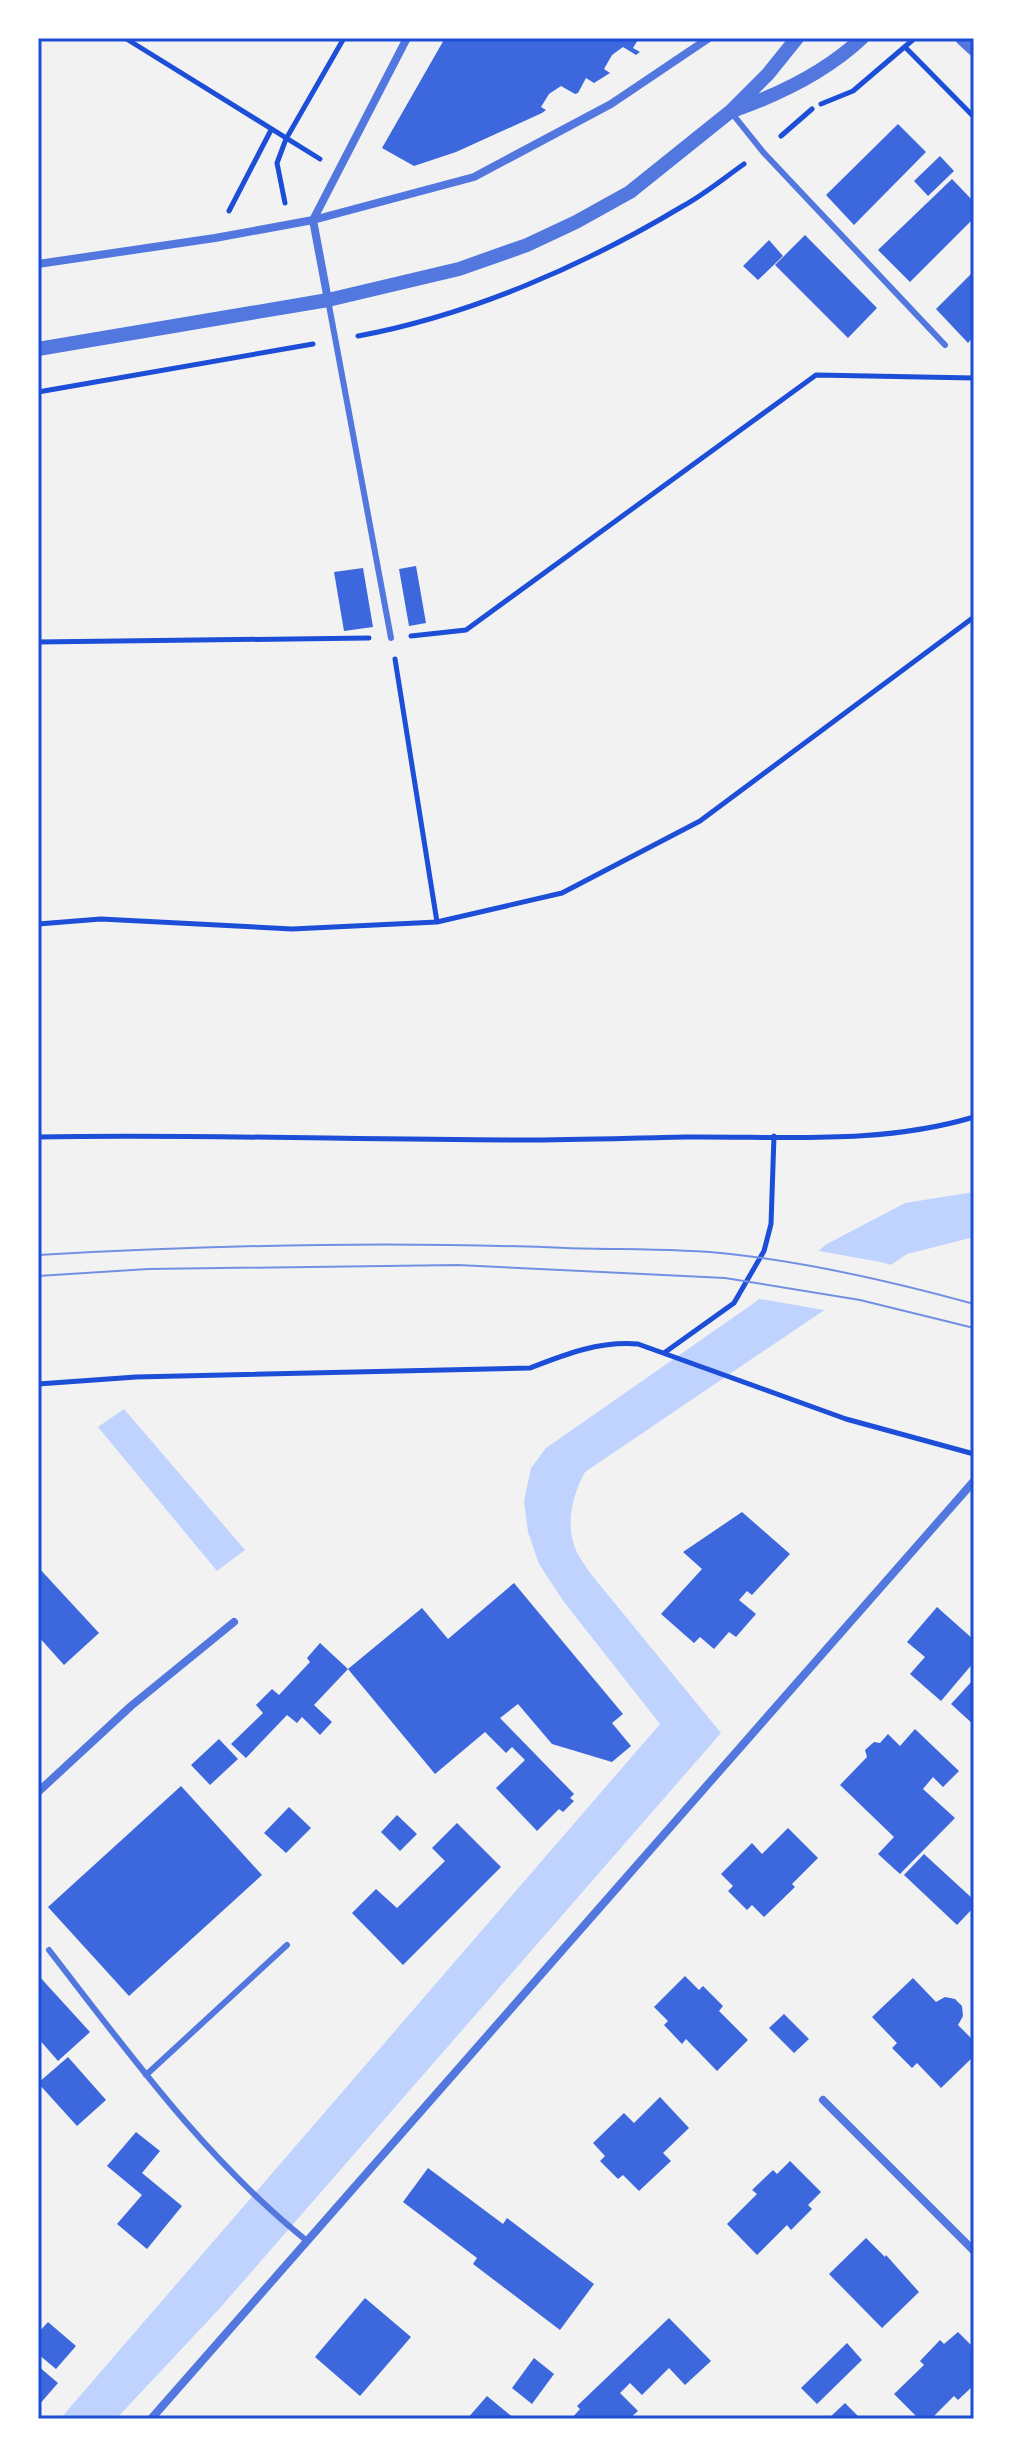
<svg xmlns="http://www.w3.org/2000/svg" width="1012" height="2457" font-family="'Exo 2',sans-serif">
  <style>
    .water { fill: #bfd3fe }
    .pier { fill: #f2f2f2 }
    .building { fill: #3d67dc }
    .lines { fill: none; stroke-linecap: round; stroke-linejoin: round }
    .path { stroke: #1d4ed8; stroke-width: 5 }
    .service { stroke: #5277de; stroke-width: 6 }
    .minor { stroke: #5277de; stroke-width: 8 }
    .tertiary { stroke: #5277de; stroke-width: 14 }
    .tram { stroke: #7290e2; stroke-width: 2 }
    .neatline { fill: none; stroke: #1d4ed8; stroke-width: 3 }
  </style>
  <rect width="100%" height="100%" fill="#f2f2f2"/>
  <path class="water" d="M974 1192V1237L907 1254 585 1472C573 1494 566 1520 574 1545 577 1555 585 1565 590 1573L721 1733 220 2308 116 2419H60L660 1724 564 1602 539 1564 528 1532 524 1501 531 1468 546 1448 754 1303 827 1244 905 1203Z
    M124 1409 245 1550 217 1571 98 1427Z"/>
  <path class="pier" d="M814 1250 880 1262 896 1266 830 1311 754 1298Z"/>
  <path class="building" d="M445 38H639L633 48 640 52 636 55 623 47 612 55 604 69 610 73 594 83 586 78 578 93 575 94 561 86 549 94 541 107 546 110 542 113 456 152 414 166 382 148Z
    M898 124 926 152 854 225 826 195Z
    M940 156 954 171 928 196 914 181Z
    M952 179 974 202V218L910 282 878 250Z
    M805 235 877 308 848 338 775 265Z
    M769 240 783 256 758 280 743 266Z
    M974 271V336L968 343 936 309Z
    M416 566 426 623 409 626 399 569Z
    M363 568 373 627 344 631 334 572Z
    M742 1512 790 1554 752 1595 747 1591 739 1600 756 1614 736 1637 729 1632 714 1649 700 1637 694 1643 661 1614 702 1569 683 1552Z
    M38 1567 99 1633 64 1665 38 1636Z
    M514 1583 623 1714 612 1723 631 1746 612 1762 552 1744 518 1704 500 1718 574 1794 570 1798 574 1801 563 1812 559 1809 537 1831 496 1788 525 1760 512 1747 506 1753 485 1732 435 1774 348 1669 422 1608 448 1639Z
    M937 1607 974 1640V1662L941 1701 910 1674 925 1657 907 1642Z
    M320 1643 348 1669 314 1705 332 1722 320 1735 302 1717 297 1723 287 1715 246 1758 231 1744 263 1713 256 1705 272 1689 279 1695 310 1662 307 1658Z
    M974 1679V1725L951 1704Z
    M915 1729 959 1771 943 1787 933 1777 923 1789 955 1818 900 1874 878 1854 894 1837 840 1785 867 1757 865 1750 874 1742 880 1743 888 1734 900 1746Z
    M219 1739 238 1759 210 1785 191 1765Z
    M181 1786 262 1875 129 1996 48 1907Z
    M289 1807 311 1828 286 1853 264 1833Z
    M397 1815 417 1834 400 1851 381 1832Z
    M457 1823 501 1867 403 1965 352 1913 376 1889 397 1908 445 1861 432 1848Z
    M788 1828 818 1858 792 1884 795 1887 764 1917 752 1905 747 1910 728 1891 733 1886 721 1874 752 1843 762 1854Z
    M924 1854 974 1900V1907L957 1925 904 1875Z
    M38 1975 90 2032 58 2061 38 2038Z
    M685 1976 699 1990 703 1986 723 2006 719 2011 748 2040 717 2071 686 2039 682 2044 664 2025 668 2021 654 2007Z
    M913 1978 936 2002 945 1997 955 1999 962 2006 963 2016 958 2025 974 2041V2056L941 2088 917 2063 912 2068 892 2048 897 2043 872 2017Z
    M784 2014 809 2039 794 2053 769 2028Z
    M68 2057 106 2100 77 2126 38 2083Z
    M660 2097 689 2128 663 2153 671 2161 639 2191 623 2175 618 2179 600 2161 605 2156 593 2143 624 2113 634 2123Z
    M136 2132 160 2151 142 2173 182 2206 147 2249 117 2224 142 2195 107 2166Z
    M790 2161 821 2192 808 2205 812 2209 791 2230 787 2225 757 2255 727 2224 757 2194 752 2190 773 2170 777 2174Z
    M428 2168 503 2224 507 2218 594 2284 560 2330 473 2264 477 2258 403 2202Z
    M866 2238 885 2257 886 2255 919 2292 882 2328 829 2274Z
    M365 2298 411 2337 360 2396 315 2357Z
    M669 2318 711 2361 685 2385 669 2368 642 2395 630 2383 620 2393 638 2411 629 2419H571L580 2409 577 2406Z
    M48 2322 76 2346 56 2369 38 2354V2333Z
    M958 2332 974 2348V2385L958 2400 954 2396 931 2419H919L894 2394 924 2365 920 2361 940 2340 944 2344Z
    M847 2343 862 2360 817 2404 801 2388Z
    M534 2358 554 2374 532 2404 512 2388Z
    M38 2366 58 2383 38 2406Z
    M487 2396 515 2419H467Z
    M845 2403 859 2417 828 2419Z"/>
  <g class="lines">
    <path class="path" d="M125 38 320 159
      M906 48 974 117
      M821 104 853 91 915 38
      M781 136 812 109
      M285 203 277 163 286 139 344 38
      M229 211 271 130
      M358 336C471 315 585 265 683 206 705 194 724 178 744 164
      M38 392 313 344
      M411 636 466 630 816 375 974 378
      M38 642 369 638
      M395 659 437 922
      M38 924 101 919 292 929 437 922 562 893 700 821 974 617
      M38 1137C199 1134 361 1140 522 1140 577 1140 631 1138 685 1137 781 1136 881 1145 974 1117
      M664 1353 734 1303 764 1251 771 1224 774 1136
      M38 1384 136 1377 530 1368C566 1354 599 1341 638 1344L846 1419 974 1454"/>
    <path class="service" d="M731 112 763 152 945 345
      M328 300 391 638
      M49 1950C128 2052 206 2160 307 2241
      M146 2075 287 1945"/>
    <path class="minor" d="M38 264 215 238 313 220 474 177 611 104 709 38
      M328 300 313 220 407 38
      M38 1792 131 1706 234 1622
      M823 2100 974 2251
      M151 2419 974 1481"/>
    <path class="tertiary" d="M962 38 974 49
      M735 110C780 94 827 71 862 38
      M38 349 328 300 459 269 527 245 576 222 630 192 731 111 768 74 797 38"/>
    <path class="tram" d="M38 1255C214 1245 390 1241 566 1248 620 1250 676 1248 730 1254 813 1263 894 1282 974 1304
      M38 1276 148 1269 458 1265 725 1278 860 1300 974 1328"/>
  </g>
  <rect width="1012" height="2457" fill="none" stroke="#ffffff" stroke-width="80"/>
  <rect x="40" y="40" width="932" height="2377" class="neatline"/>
</svg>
